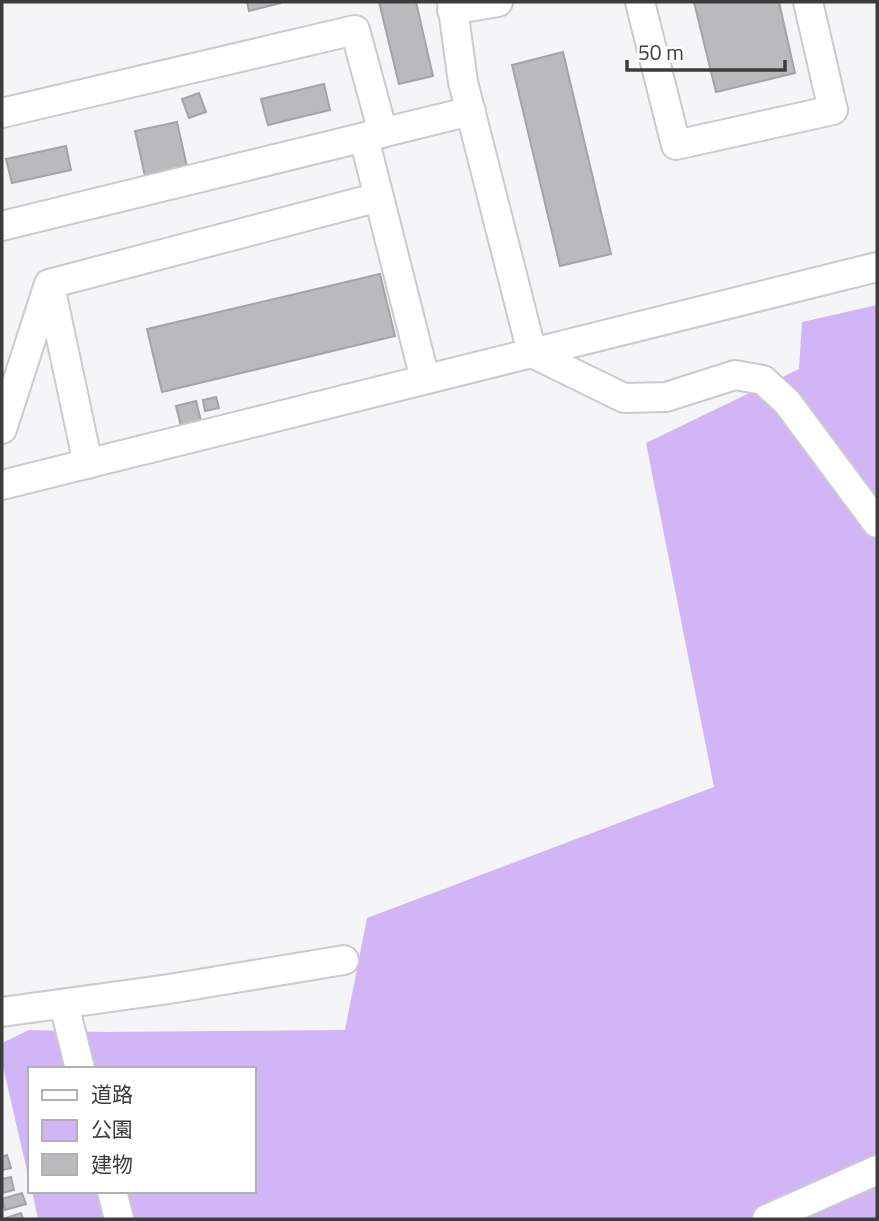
<svg xmlns="http://www.w3.org/2000/svg" width="879" height="1221" font-family="'Titillium Web','Noto Sans JP',sans-serif">
  <style>
    .green { fill: #d1b5f7 }
    .building { fill: #bab9bc; stroke: #a4a3a6; stroke-width: 2 }
    .lines { fill: none; stroke-linecap: round; stroke-linejoin: round }
    .minor-casing { stroke: #cbcacd; stroke-width: 32 }
    .minor { stroke: #fff; stroke-width: 28 }
  </style>
  <rect width="100%" height="100%" fill="#f5f4f7"/>
  <path class="green" d="M877 305V1219H38L32 1191H254V1069H30V1184L2 1062V1043L29 1030 104 1032 345 1030 367 918 714 787 646 443 799 369 802 322Z"/>
  <path class="building" d="M247 2H281V3L249 11Z
    M379 2H416L433 76 399 84Z
    M694 2H779L795 73 716 92Z
    M563 52 611 254 560 266 512 65Z
    M324 84 330 110 268 125 261 99Z
    M199 93 206 112 189 118 182 99Z
    M177 122 187 167 145 176 135 131Z
    M66 146 71 170 12 183 6 159Z
    M380 274 395 336 162 392 147 329Z
    M216 397 219 408 205 411 203 400Z
    M196 401 201 421 181 426 176 406Z
    M7 1155 11 1168 2 1170V1157Z
    M11 1177 14 1190 2 1193V1179Z
    M22 1193 26 1204 5 1210 2 1199Z
    M21 1213 23 1219H7L6 1218Z"/>
  <g class="lines">
    <defs>
      <path id="minor" d="M452 2 463 82 532 353 624 398 666 397 735 375 763 380 787 402 877 523
        M640 2 676 145 833 110 808 2
        M452 10 498 2
        M2 113 355 30 383 133
        M364 138 425 379
        M2 226 471 111
        M50 286 88 464
        M2 429 49 284 379 197
        M2 485 877 267
        M64 1004 80 1069
        M2 1012 169 989 344 960
        M112 1191 119 1219
        M767 1219 877 1170"/>
    </defs>
    <use href="#minor" class="minor-casing"/>
    <use href="#minor" class="minor"/>
  </g>
  <rect width="879" height="1221" fill="none" stroke="#3c3c3d" stroke-width="7"/>
  <rect x="28" y="1067" width="228" height="126" fill="#ffffff" stroke="#b1b1b1" stroke-width="2"/>
  <rect x="42" y="1090" width="35" height="10" fill="#ffffff" stroke="#b1b1b1" stroke-width="2"/>
  <text x="91" y="1102" font-size="21" fill="#3c3c3d">道路</text>
  <rect x="42" y="1120" width="35" height="21" fill="#d1b5f7" stroke="#b1b1b1" stroke-width="2"/>
  <text x="91" y="1137" font-size="21" fill="#3c3c3d">公園</text>
  <rect x="42" y="1154" width="35" height="21" fill="#bab9bc" stroke="#b1b1b1" stroke-width="2"/>
  <text x="91" y="1172" font-size="21" fill="#3c3c3d">建物</text>
  <path d="M627 60v10h158v-10" fill="none" stroke="#3c3c3d" stroke-width="3.5"/>
  <text x="638" y="60" font-size="21" fill="#3c3c3d" stroke="#ffffff" stroke-width="5" paint-order="stroke">50 m</text>
</svg>
